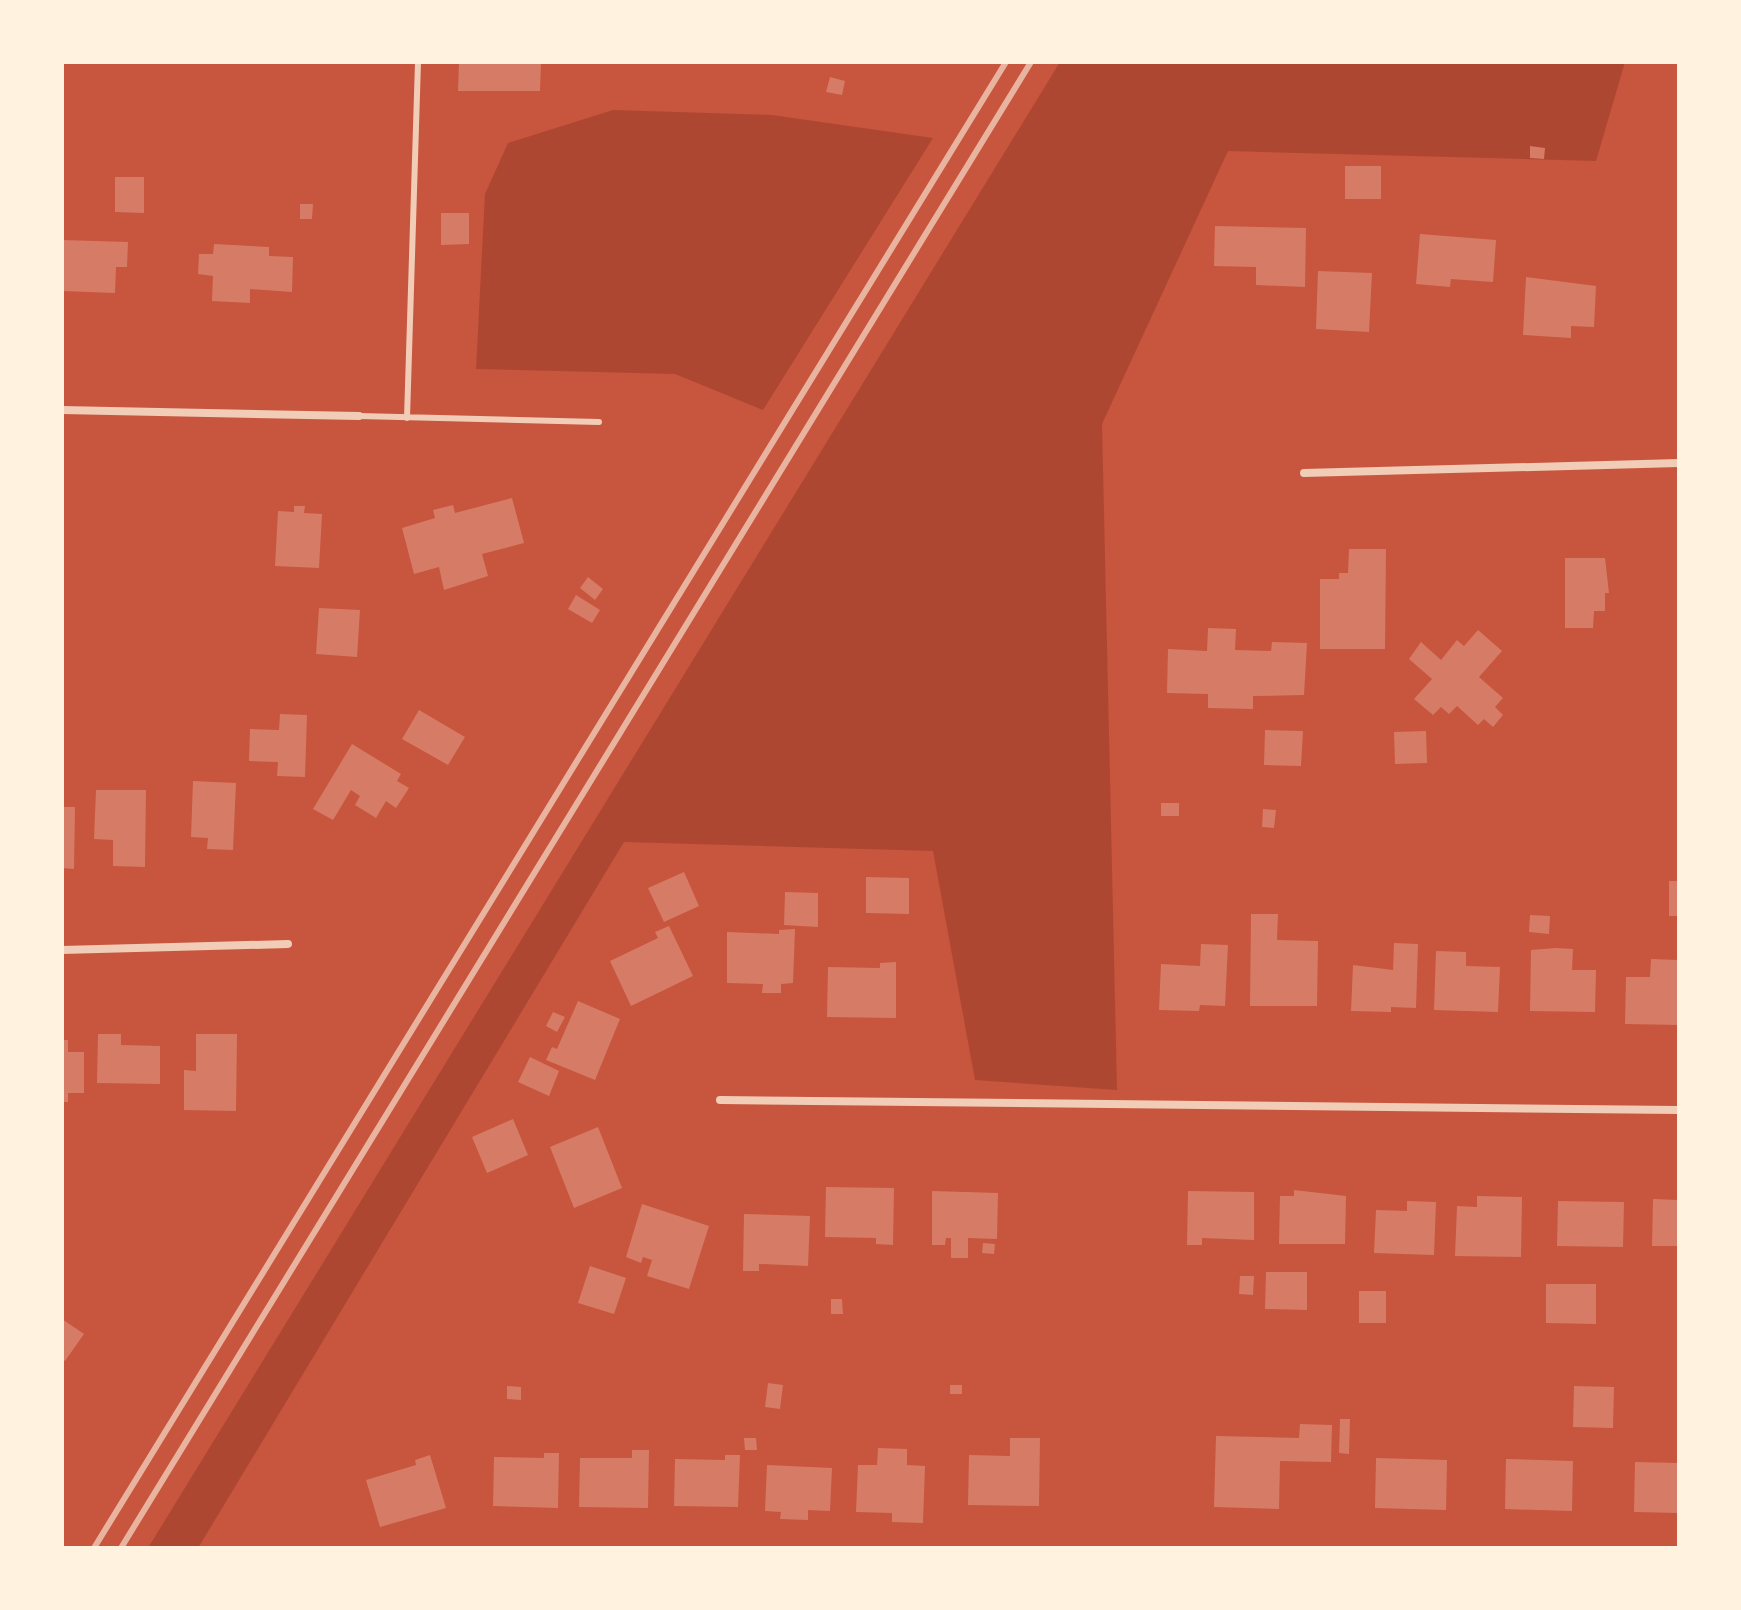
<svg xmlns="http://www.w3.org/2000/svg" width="1741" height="1610" font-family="'Nunito Sans',sans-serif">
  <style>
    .green { fill: #ae4732 }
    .building { fill: #d67c66 }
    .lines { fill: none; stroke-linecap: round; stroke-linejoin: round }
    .service { stroke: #f1ccb7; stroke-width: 6 }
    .minor { stroke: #f1ccb7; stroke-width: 8 }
    .rail { stroke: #e9b49f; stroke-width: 6 }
  </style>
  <rect width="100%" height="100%" fill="#c8553d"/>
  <path class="green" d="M1060 62H1625L1596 161 1228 151 1102 424 1117 1090 975 1080 933 851 624 842 198 1548H148Z
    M613 110 772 115 933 138 763 410 675 374 476 369 485 194 508 143Z"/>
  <path class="building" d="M459 62H541L540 91H458Z
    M830 77 845 81 842 95 826 92Z
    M1530 146 1545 148 1544 159 1530 158Z
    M1345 166H1381V199H1345Z
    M115 177H144V213L115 212Z
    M300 204H313L312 219H300Z
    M441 213H469V244L441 245Z
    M1215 226 1306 228 1305 287 1256 285V267L1214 266Z
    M1420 234 1496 240 1493 282 1451 279 1450 287 1416 284Z
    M62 240 128 242 127 267H116L115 293 62 291Z
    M214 244 269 247V256L293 257 292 292 250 289V303L212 301 213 276 198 274 199 254H213Z
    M1318 271 1372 273 1369 332 1316 329Z
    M1526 277 1596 286 1594 327 1571 326V338L1523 335Z
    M512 498 524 543 482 554 488 576 444 590 439 567 414 574 402 528 435 518 433 510 453 505 455 513Z
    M294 506H305L304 513 322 514 319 568 275 566 278 511 294 512Z
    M1349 549H1386L1385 649H1320V579H1339V573H1348Z
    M1565 558H1605L1609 593H1605V611H1594L1593 628H1565Z
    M588 577 603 589 595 600 580 588Z
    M576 595 600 610 592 623 568 609Z
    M319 608 360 610 357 657 316 654Z
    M1208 628 1236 629 1235 650 1271 651 1272 642 1307 643 1304 695 1253 696V709L1208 708V694L1167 693 1168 649 1207 651Z
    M1478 630 1502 651 1479 677 1503 698 1495 707 1503 715 1493 727 1484 719 1478 725 1457 706 1449 714 1441 707 1433 715 1414 699 1432 679 1409 659 1421 642 1441 660 1457 640 1464 646Z
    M419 710 465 737 448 765 402 739Z
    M280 714 307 715 305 777 277 776 278 762 249 761 250 729 279 730Z
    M1265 730 1303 731 1301 766 1264 765Z
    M1426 731 1427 763 1395 764 1394 732Z
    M352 744 401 774 397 781 409 788 396 808 386 801 376 818 355 805 360 796 351 790 333 820 313 809Z
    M193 781 236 783 233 850 207 849 208 838 191 837Z
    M96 790H146L145 867 113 866V840L94 839Z
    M1161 803H1179V816H1161Z
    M62 807H75L74 869 62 868Z
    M1263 809 1276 810 1274 828 1262 827Z
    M684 872 699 906 664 922 648 888Z
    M866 877 909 878V914L866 913Z
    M1669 881H1679V916H1669Z
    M785 892 818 893V927L784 925Z
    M1251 914H1278L1277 940 1318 941 1317 1006H1250Z
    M1530 915 1550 916 1549 934 1529 932Z
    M669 926 693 976 631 1006 610 961 658 938 655 932Z
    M795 929 793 983 781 984V993H762L763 984 727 983V932L779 934V930Z
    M1394 943 1418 944 1416 1008 1391 1007V1012L1351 1011 1353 965 1393 970Z
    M1201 944 1228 945 1225 1006 1200 1005 1199 1011 1159 1010 1161 964 1200 966Z
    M1556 948 1573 949 1572 970H1596L1595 1012 1530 1011 1531 950Z
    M1436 951 1466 952V966L1500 967 1498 1012 1434 1010Z
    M1651 959 1679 960V1025L1625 1024 1626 977H1650Z
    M896 962V1018L827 1017 828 967 880 968V963Z
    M578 1001 620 1019 595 1080 546 1060 552 1047 557 1049Z
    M553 1012 565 1017 557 1032 546 1026Z
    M98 1034H121V1045L160 1046V1084L97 1083Z
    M196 1034H237L236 1111 184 1110V1070L196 1071Z
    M62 1040H68V1052H84V1093H68V1102H62Z
    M530 1057 559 1071 549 1096 518 1082Z
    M513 1119 528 1155 487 1173 472 1137Z
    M598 1127 622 1188 574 1208 550 1147Z
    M826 1187 894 1188 893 1245 876 1244V1238L825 1237Z
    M1294 1190 1346 1196 1345 1244H1279L1280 1196H1294Z
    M932 1191 998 1193 997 1239 968 1238V1258H951V1238H946L945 1245H932Z
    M1188 1191 1254 1192V1240L1202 1238V1245H1187Z
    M1477 1196 1522 1197 1521 1257 1455 1256 1457 1206 1477 1207Z
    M1653 1199 1679 1200V1246H1652Z
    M1407 1201 1436 1202 1434 1255 1374 1253 1376 1210 1407 1211Z
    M1558 1201 1624 1202 1623 1247 1557 1246Z
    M642 1204 709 1226 689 1289 647 1276 652 1260 643 1257 641 1263 626 1257Z
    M744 1214 810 1216 808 1266 759 1264V1271H743Z
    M983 1243 995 1244 994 1254 982 1253Z
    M590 1266 626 1278 614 1314 578 1303Z
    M1266 1272H1307V1310L1265 1309Z
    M1240 1276H1254L1253 1295 1239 1294Z
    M1546 1284H1596V1324L1546 1323Z
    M1359 1291H1386V1323H1359Z
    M831 1299H842L843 1314H831Z
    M62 1319 84 1334 65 1361 62 1359Z
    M768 1383 783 1385 780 1409 765 1407Z
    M950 1385H962V1394H950Z
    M507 1386 521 1387V1400L507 1399Z
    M1574 1386 1614 1387 1613 1428 1573 1427Z
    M1340 1419H1350L1349 1454 1339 1453Z
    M1300 1424 1332 1425 1331 1462 1280 1461 1279 1509 1214 1507 1216 1436 1299 1438Z
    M744 1438H756L757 1450H745Z
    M1010 1438H1040L1039 1506 968 1505 969 1455 1010 1456Z
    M878 1448 907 1449V1465L925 1466 923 1523 892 1522V1513L856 1512 858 1465H877Z
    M632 1450H649L648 1508 579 1507 580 1458H632Z
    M544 1453H559L558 1508 493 1506 494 1457 544 1458Z
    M430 1455 446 1508 380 1527 366 1480 416 1465 415 1460Z
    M725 1455H740L738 1507 674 1506 675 1459 725 1460Z
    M1376 1458 1447 1460 1446 1510 1375 1508Z
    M1506 1459 1573 1461 1572 1511 1505 1509Z
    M1635 1462 1679 1463V1513L1634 1512Z
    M767 1465 832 1468 830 1511 808 1510V1520L780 1519 781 1512 765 1511Z"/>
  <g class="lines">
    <path class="service" d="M359 416 599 422
      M407 418 418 62"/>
    <path class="minor" d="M62 410 359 416
      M1304 473 1679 463
      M62 950 288 944
      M720 1100 1679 1110"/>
    <path class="rail" d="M94 1548 1006 62
      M121 1548 1031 62"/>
  </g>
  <rect width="1741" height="1610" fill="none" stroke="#fff3e0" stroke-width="128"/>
</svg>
